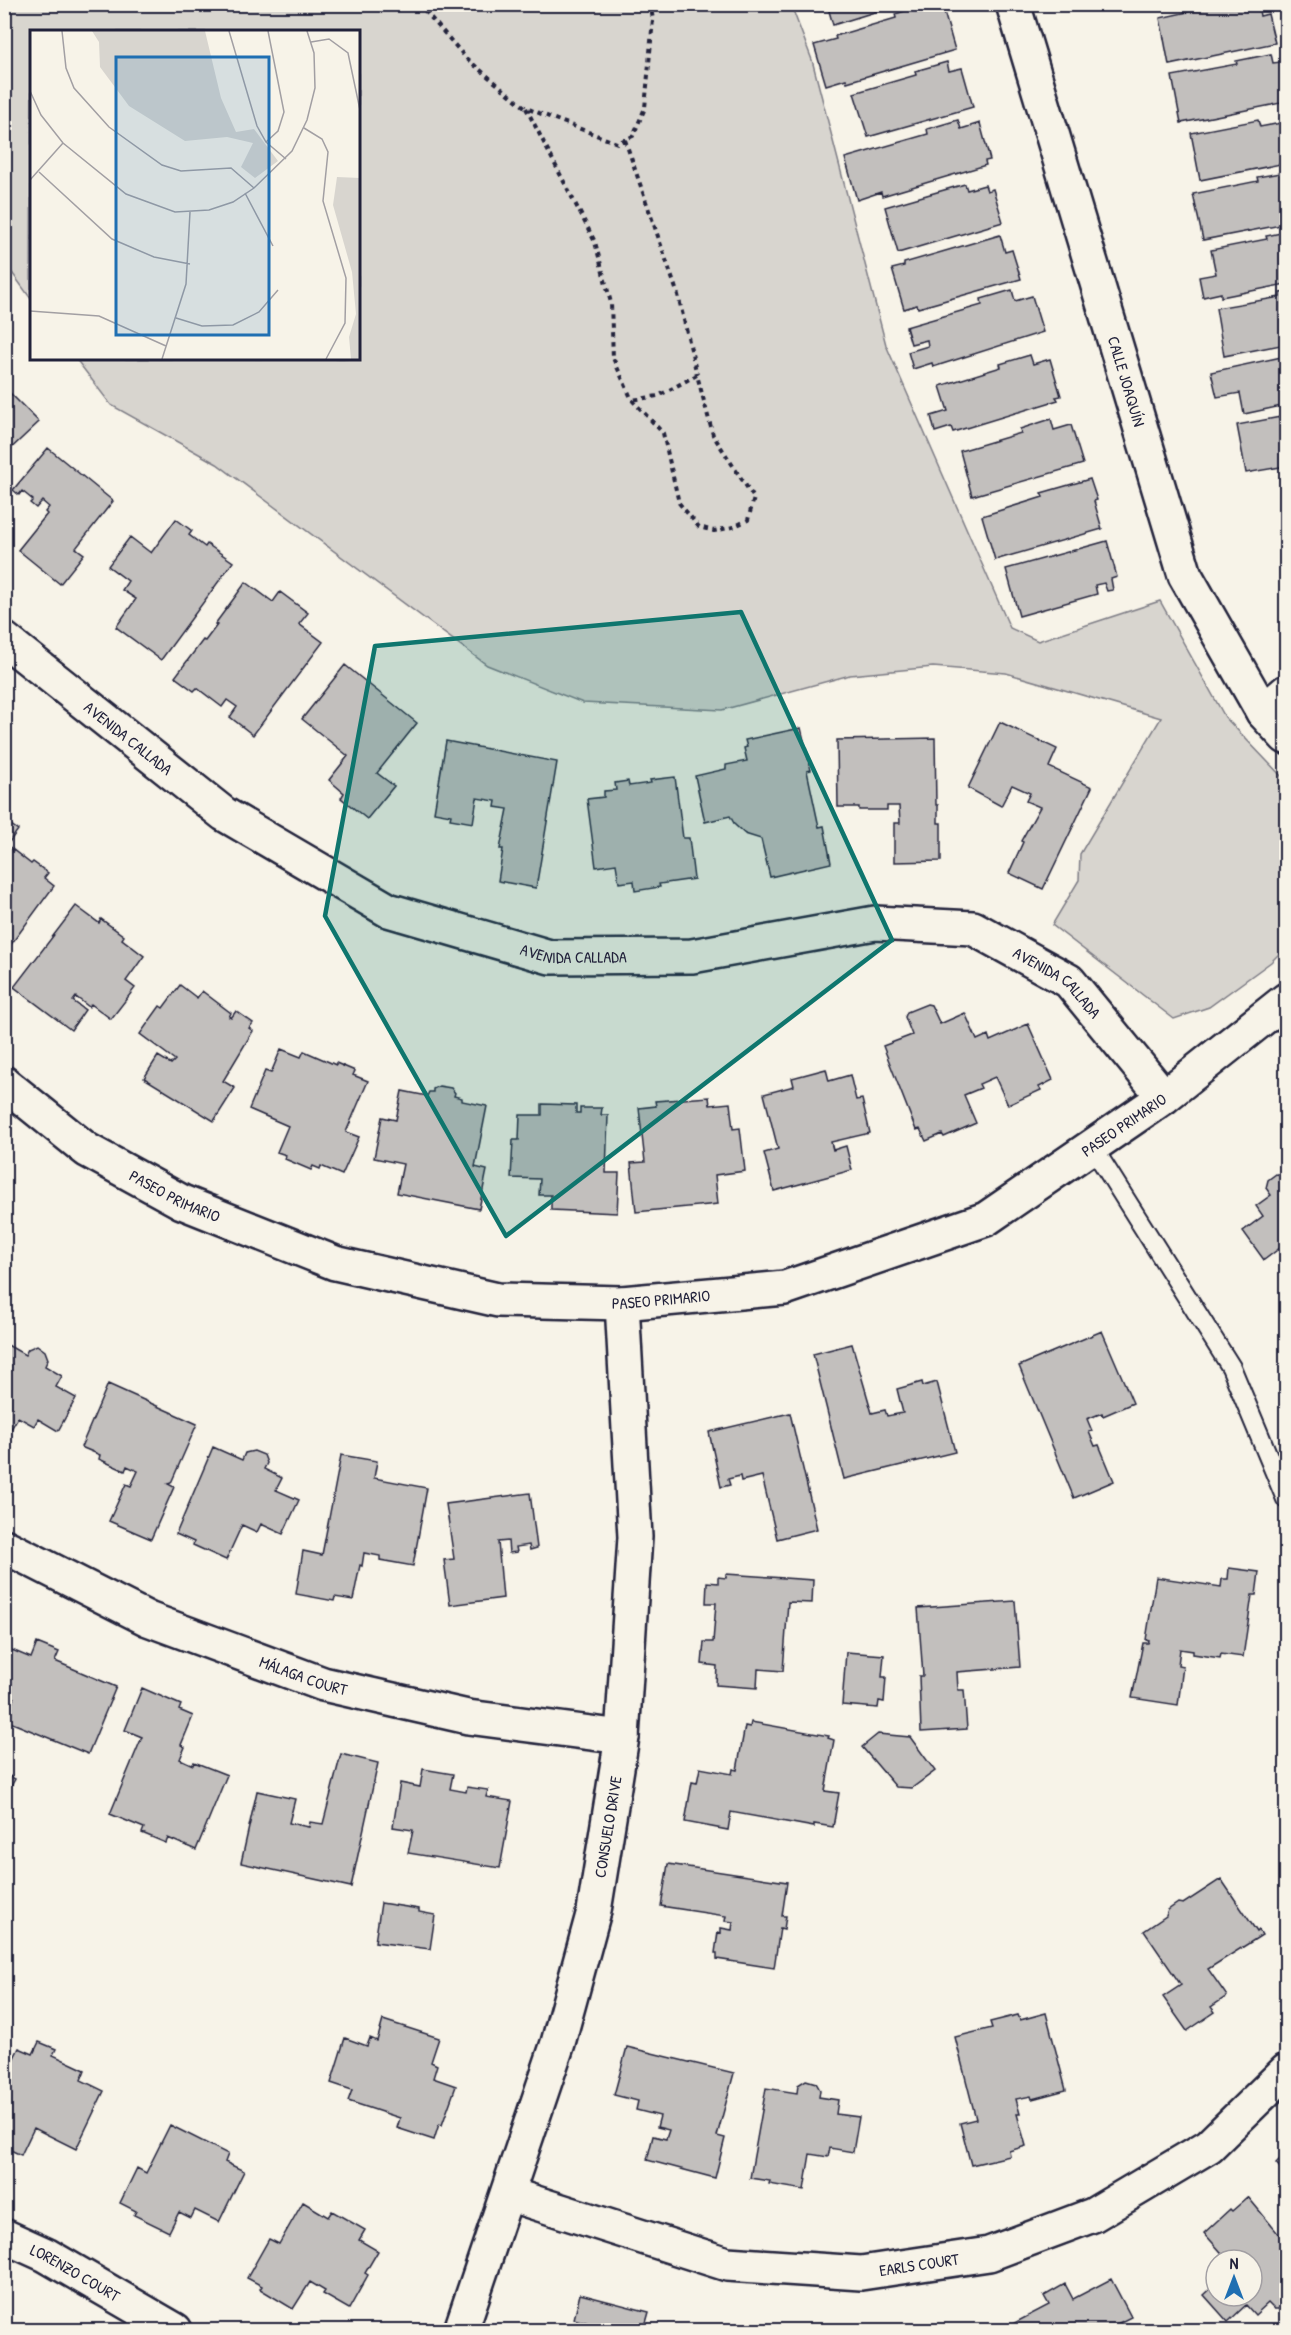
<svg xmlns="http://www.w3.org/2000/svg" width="1291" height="2335" font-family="'Patrick Hand',sans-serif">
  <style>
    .green { fill: #d8d5cf; stroke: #7d7c85; stroke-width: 1.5 }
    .building { fill: #c2bfbd; stroke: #22223b; stroke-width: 1.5 }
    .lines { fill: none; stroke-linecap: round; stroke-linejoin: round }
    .service-casing { stroke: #22223b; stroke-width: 22 }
    .minor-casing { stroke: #22223b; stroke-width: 38 }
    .tertiary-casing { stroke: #22223b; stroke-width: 38 }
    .path { stroke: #22223b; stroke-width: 4; stroke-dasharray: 4.5 4.5; stroke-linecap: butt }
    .service { stroke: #f7f3e8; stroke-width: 18 }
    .minor { stroke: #f7f3e8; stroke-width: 33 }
    .tertiary { stroke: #f7f3e8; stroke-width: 33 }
    .marked { fill: #0f766e; fill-opacity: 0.2; stroke: #0f766e; stroke-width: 4.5; stroke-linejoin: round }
    .labels { text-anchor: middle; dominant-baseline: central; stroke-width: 6; stroke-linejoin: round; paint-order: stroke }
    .street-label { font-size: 16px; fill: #22223b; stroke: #f7f3e8 }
    .inset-road { fill: none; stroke: #a29fa3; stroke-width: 1.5 }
    .view { fill: #1f6fb2; fill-opacity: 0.15; stroke: #1f6fb2; stroke-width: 3 }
    .inset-edge { fill: none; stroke: #22223b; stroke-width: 3 }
  </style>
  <rect width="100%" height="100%" fill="#f7f3e8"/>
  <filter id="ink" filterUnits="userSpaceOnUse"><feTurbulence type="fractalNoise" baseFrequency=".0167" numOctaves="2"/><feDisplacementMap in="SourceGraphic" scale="12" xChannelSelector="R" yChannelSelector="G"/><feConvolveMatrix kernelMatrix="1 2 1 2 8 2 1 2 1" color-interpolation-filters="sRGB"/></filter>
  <g filter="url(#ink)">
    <path class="green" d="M5 4 791 5 812 60 886 345 1010 628 1038 641 1160 601 1225 717 1286 781V947L1271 962 1209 1007 1174 1019 1052 925 1079 880 1080 854 1161 718 1006 673 933 667 850 675 722 710 583 703 487 665 217 464 111 405 76 359 358 358V32H32L31 299 5 263Z"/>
    <path class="building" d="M827 4H900L833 25Z
      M1224 4H1258L1260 16 1268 14 1275 43 1169 65 1160 18Z
      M925 5 926 10 942 5 955 50 847 82 846 79 826 85 814 45 836 39 835 36 896 18 895 14Z
      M1271 54 1273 63 1281 62 1286 89V102L1181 123 1172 76 1237 64 1236 61Z
      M947 62 949 71 962 68 973 107 868 137 854 93 916 75 915 71Z
      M958 120 961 129 980 123 990 160 985 161 986 165 882 196 881 192 857 200 845 158 928 134 927 129Z
      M1258 120 1260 127 1281 123 1283 134H1286V163L1200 180 1191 133Z
      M1286 172V224L1203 240 1193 194 1258 181 1257 177Z
      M965 184 967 190 985 185 987 191 993 189 1003 222 898 253 885 207Z
      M1286 232V284L1221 297V293L1203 297 1199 277 1216 274 1211 250 1267 239 1266 236Z
      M1000 235 1005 252 1012 250 1021 279 918 308 917 305 904 309 892 269 904 266V263Z
      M1012 290 1015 301 1032 296 1043 332 933 367 932 363 913 369 908 352 928 346 927 340 911 344 906 327 982 305 981 299Z
      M1286 292V344L1224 356 1216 308 1280 297V293Z
      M1030 355 1033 364 1050 359 1061 396 1056 397 1058 400 953 432 951 427 935 432 931 416 948 411 940 386 1001 367 1000 364Z
      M1286 356V405L1244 414 1240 393 1217 397 1211 372Z
      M4 387 39 422 4 455Z
      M1286 416V466L1246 473 1237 425Z
      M1051 419 1054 430 1071 425 1083 464 972 496 960 451 1021 433 1020 429Z
      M48 448 113 501 76 548 84 554 60 584 18 550 47 514 45 512 49 507 42 501 36 508 30 503 33 500 22 491 19 495 13 490Z
      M1090 479 1097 500 1094 501 1102 529 995 560 982 516 1043 497 1041 493Z
      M176 519 192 531 189 535 205 547 207 544 233 562 161 660 116 627 136 599 122 590 128 581 108 566 130 537 151 553Z
      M1107 541 1117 577 1111 579 1113 590 1107 591 1104 583 1095 585 1097 594 1019 616 1006 569Z
      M246 582 273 602 280 592 308 613 299 624 323 642 253 735 230 717 237 707 227 700 222 707 197 688 194 691 175 677 203 640 205 641 217 625 215 624Z
      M345 665 417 723 377 773 394 786 367 819 341 798 344 793 329 780 348 756 302 719Z
      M1000 722 1057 749 1049 767 1092 787 1043 889 1009 873 1023 842 1021 841 1040 807 1026 801 1030 793 1012 785 1001 806 968 788Z
      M801 728 811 770 807 771 819 827 824 826 831 863 770 877 761 839 745 834 735 825 730 816 705 822 695 776 726 769V765L747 761 744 748 747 747 745 740Z
      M935 738 936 805H938V823H941V861L894 862V823H900L899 806H887V810H859V807H838L837 740Z
      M446 741 557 762 536 888 498 881 503 849H500L508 809 495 807 496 801 477 798 473 823 450 819 451 815 434 812Z
      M675 777 683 838H689L694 879 659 884 660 887 635 891 634 881 619 883 616 864 596 867 587 799 604 797V791L616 790 615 783 628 781 629 786 651 783 650 780Z
      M4 820 18 830 7 845 31 864 33 862 48 873 44 878 54 886 4 954Z
      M76 906 99 923 101 919 124 936 122 939 144 956 126 981 135 988 111 1019 91 1004 89 1007 76 997 73 1001 85 1010 71 1030 14 987Z
      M180 985 197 998 202 991 231 1013 229 1017 231 1018 236 1011 253 1023 249 1028 253 1031 223 1081 235 1088 214 1121 144 1078 158 1056 171 1064 175 1060 140 1034 160 1006 163 1008Z
      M927 1004 931 1005 940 1024 965 1013 977 1040 988 1035 990 1041 1028 1024 1053 1080 1039 1087 1041 1090 1008 1105 995 1077 979 1084 981 1088 964 1095 976 1123 944 1137 942 1134 926 1141 920 1129 916 1130 883 1046 912 1035 905 1017 907 1012Z
      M281 1049 301 1057 304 1051 336 1065V1063L355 1071 353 1075 368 1081 346 1132 359 1137 342 1175 321 1166 320 1169 313 1166 311 1170 285 1159 286 1155 277 1152 288 1126 249 1109 265 1071 271 1073Z
      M826 1069 829 1081 850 1075 856 1100 862 1099 870 1133 831 1142 833 1150 846 1146 852 1170 774 1191 764 1153 778 1149 764 1094 794 1086 792 1078Z
      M439 1086 451 1088 455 1093 454 1096 462 1098V1101L487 1106 475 1167 487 1170 479 1209 397 1193 403 1164 374 1158 382 1117 396 1120 402 1091 427 1096 429 1092H433V1089Z
      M709 1097 710 1105 730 1103 733 1129 740 1128 745 1171 715 1175 718 1204 636 1212 631 1163 645 1162 639 1108 656 1106 655 1101Z
      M542 1104 576 1105V1113H580V1108H602L601 1115H608L606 1173H619L617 1213 551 1210V1195H539L540 1179 511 1178 513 1140H519L520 1115H542Z
      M1276 1174 1284 1175 1286 1179V1250L1284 1245 1264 1260 1243 1231 1263 1216 1256 1206 1271 1195 1266 1188 1268 1180Z
      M1102 1331 1133 1403 1103 1416 1102 1413 1087 1419 1092 1431 1089 1432 1095 1446 1099 1445 1114 1481 1074 1498 1019 1366Z
      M4 1343 25 1355 28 1349 37 1345 45 1351 48 1359 45 1366 62 1376 56 1387 76 1398 58 1431 38 1419 34 1426 18 1417 4 1441Z
      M852 1344 872 1413 885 1410 887 1416 903 1413 897 1389 922 1382 923 1386 937 1382 955 1452 844 1479 813 1354Z
      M108 1384 197 1424 171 1483 168 1484 174 1487 151 1539 109 1521 126 1484 131 1486 138 1471 127 1466 125 1471 99 1459 100 1455 81 1447Z
      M790 1413 817 1529 777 1539 762 1476 741 1481 740 1476 728 1479 730 1485 721 1487 709 1432Z
      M213 1447 242 1460 245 1453 254 1451 264 1455 267 1463 264 1469 282 1478 276 1490 299 1500 283 1534 261 1524 257 1532 242 1525 226 1560 193 1545 194 1542 176 1534Z
      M341 1455 377 1461 374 1478 427 1488 413 1566 380 1560V1556L364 1553 362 1566 360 1565 353 1600 335 1597 334 1601 296 1594 303 1551 322 1555Z
      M530 1493 537 1548 530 1550 529 1545 516 1547 517 1552 509 1553 508 1541 498 1542 503 1598 450 1605 444 1560 454 1559 446 1504Z
      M1229 1568 1259 1572 1256 1595H1252L1243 1657 1221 1654 1220 1658 1193 1654V1651L1180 1649 1178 1665 1183 1666 1178 1705 1132 1698 1143 1643H1148L1149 1641 1146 1640 1156 1577 1221 1587 1222 1579H1228Z
      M726 1574 813 1580 812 1603 788 1602 783 1671 758 1669 757 1688 716 1685 717 1666 702 1664 704 1642H713L716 1603H706L707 1582 718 1583V1577L726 1578Z
      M1015 1601 1020 1667 957 1672 958 1690H964L967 1729 921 1732 919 1676H923L918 1608Z
      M37 1643 59 1652 55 1661 116 1687 88 1754 5 1720 14 1698 4 1693V1669L12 1650 31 1658Z
      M846 1652 884 1655 882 1677H886L884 1702 879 1701 878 1708 842 1705Z
      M142 1688 181 1705 179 1710 193 1716 181 1745 185 1747 180 1759 193 1765 194 1762 227 1775 196 1850 168 1838 166 1843 142 1833 144 1828 110 1814 142 1737 125 1730Z
      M751 1722 829 1736 828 1738 834 1740 825 1791 839 1793 833 1827 814 1824V1827L731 1812 728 1830 685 1822 692 1782 697 1783 700 1768 732 1774 733 1769 737 1770 745 1726 750 1727Z
      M878 1734 910 1737 935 1771 912 1788 896 1787 862 1747Z
      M341 1754 378 1763 351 1887 241 1863 257 1791 295 1799 289 1823 309 1827 310 1822 323 1824Z
      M423 1769 453 1774 450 1789 466 1792 467 1787 488 1790 486 1797 512 1801 500 1868 408 1853 413 1830 393 1827 400 1783 420 1787Z
      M4 1773 15 1779 4 1799Z
      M668 1864 787 1882 782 1916H786L784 1929 780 1928 774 1968 717 1959V1953H715L718 1932 721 1933V1928L732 1930 733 1922 725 1921 726 1916 661 1906Z
      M1221 1879 1257 1932 1259 1930 1262 1935 1208 1969 1227 1996 1211 2007 1215 2012 1187 2031 1163 1997 1181 1985 1144 1931 1166 1916 1168 1910 1178 1903 1183 1904Z
      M381 1903 419 1909V1912L435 1915 430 1949 375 1942Z
      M1046 2013 1066 2090 1032 2099 1031 2096 1016 2099 1020 2114H1017L1026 2146 1009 2151 1010 2156 971 2165 960 2123 976 2119 955 2037 992 2028 990 2022 1018 2015 1020 2020Z
      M383 2020 439 2038 431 2062 437 2065 433 2078 456 2086 442 2125 439 2124 434 2140 397 2128 400 2118 348 2101 352 2090 331 2083 345 2038 367 2046 370 2038 377 2041Z
      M39 2042 56 2049 53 2055 85 2070 81 2080 104 2091 76 2149 34 2128 21 2155 4 2147V2077L19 2048 33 2054Z
      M627 2047 734 2073 717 2136 725 2138 715 2178 647 2160 653 2136 666 2139 669 2130 657 2127 660 2116 636 2110 638 2101 614 2095Z
      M806 2080 816 2083 820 2090 819 2097 838 2100 836 2114 859 2117 853 2152 830 2148 828 2157 810 2154 804 2190 769 2184 770 2181 750 2178 766 2088 797 2093 798 2085Z
      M170 2125 228 2154 225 2162 244 2171 219 2222 195 2210 191 2218 179 2212 169 2232 134 2215 136 2211 120 2203 137 2168 146 2173Z
      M1286 2153V2175L1276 2163Z
      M1248 2197 1286 2243V2305L1282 2309H1274L1268 2303 1255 2315 1246 2305 1228 2322 1204 2295 1216 2284V2296H1252V2260H1228L1204 2233 1230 2209 1232 2211Z
      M303 2202 328 2217 332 2211 365 2230 359 2240 378 2251 365 2273 368 2275 349 2309 323 2294 325 2291 310 2282 293 2309 260 2289 262 2286 247 2278 269 2239 279 2244Z
      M1111 2279 1131 2317 1105 2330H1001L1049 2305 1044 2296 1065 2284 1073 2299Z
      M580 2294 649 2312 644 2330H586L589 2323 574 2319Z"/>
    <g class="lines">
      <defs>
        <path id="service" d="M1092 1146 1231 1367 1286 1499"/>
        <g id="minor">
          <path id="s1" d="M1013 4 1185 575 1263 712 1286 737"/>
          <path id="s2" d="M4 639 224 814 388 910 550 957 692 956 875 923 973 928 1069 981 1164 1097"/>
          <path d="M1263 712 1286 692"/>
          <path id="s3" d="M4 1546 148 1619 323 1684 468 1717 622 1737"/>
          <path id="s4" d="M508 2194 727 2264 861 2273 989 2254 1093 2215 1209 2146 1286 2071"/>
          <path id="s5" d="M4 2236 46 2255 175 2330"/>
          <path id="s6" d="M461 2330 558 2043 594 1911 622 1737 635 1537 622 1303"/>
        </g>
        <g id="tertiary">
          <path id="s7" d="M4 1083 87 1150 182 1202 335 1263 498 1300 622 1303 785 1288 986 1219 1164 1097 1286 1000"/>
        </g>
      </defs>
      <use href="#service" class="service-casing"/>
      <use href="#minor" class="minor-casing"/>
      <use href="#tertiary" class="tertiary-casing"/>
      <path class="path" d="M419 4 467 59 526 108 617 143 633 136 645 108 653 19 650 4
        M526 108 595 242 611 303 613 358 632 400 663 433 679 503 699 527 714 531 733 527 748 520 754 498 713 435 697 375 658 396 632 400
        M625 140 678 295 697 375"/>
      <use href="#service" class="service"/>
      <use href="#minor" class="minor"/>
      <use href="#tertiary" class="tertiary"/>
    </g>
  </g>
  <path class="marked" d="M741 612 892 940 506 1236 325 916 375 646Z"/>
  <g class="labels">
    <g class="street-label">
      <text stroke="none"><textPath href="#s1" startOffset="394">CALLE JOAQUÍN</textPath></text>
      <text stroke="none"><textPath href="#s2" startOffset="159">AVENIDA CALLADA</textPath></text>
      <text stroke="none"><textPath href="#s2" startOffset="663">AVENIDA CALLADA</textPath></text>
      <text stroke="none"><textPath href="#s2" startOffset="1167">AVENIDA CALLADA</textPath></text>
      <text stroke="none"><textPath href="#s7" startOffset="1214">PASEO PRIMARIO</textPath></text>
      <text stroke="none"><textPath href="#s7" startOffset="206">PASEO PRIMARIO</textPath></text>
      <text stroke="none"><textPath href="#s7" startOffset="710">PASEO PRIMARIO</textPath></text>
      <text stroke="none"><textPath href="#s3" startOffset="327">MÁLAGA COURT</textPath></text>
      <text stroke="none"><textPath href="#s6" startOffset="525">CONSUELO DRIVE</textPath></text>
      <text stroke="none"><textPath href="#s4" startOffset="423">EARLS COURT</textPath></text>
      <text stroke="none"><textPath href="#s5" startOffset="80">LORENZO COURT</textPath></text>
    </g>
  </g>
  <g transform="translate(30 30)">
    <rect width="330" height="330" fill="#f7f3e8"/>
    <path d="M62 1H175L191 68 206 102 224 99 248 131 225 148 211 137 223 113 197 107 155 111 99 76 70 37 69 12ZM307 147 330 148V329H321L319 307 326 284 322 242 303 175Z" fill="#d8d5cf"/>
    <path class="inset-road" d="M32 1 36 38 44 58 79 97 132 135 151 141 201 138 224 158M199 1 227 96 236 112 256 129M281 12 299 9 318 23 330 80M0 61 11 85 33 113 96 164 145 182 179 180 203 172 224 158 262 121 277 90 285 58 284 23 277 1M274 98 292 109 298 122 293 171 316 248 315 293 296 329M236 112 248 101 254 82 238 1M9 142 82 209 124 227 160 234M0 150 33 113M215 163 243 216M0 281 69 286 136 316M146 288 172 296 203 295 229 282 248 260M132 329 156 254 160 182"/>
    <path class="view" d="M86 27H239V305H86Z"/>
    <rect width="330" height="330" class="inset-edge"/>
  </g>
  <rect width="1291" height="2335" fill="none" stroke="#f7f3e8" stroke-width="24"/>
  <rect x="12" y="12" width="1267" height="2311" fill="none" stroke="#22223b" stroke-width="2" filter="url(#ink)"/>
  <g transform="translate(1234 2278)"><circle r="28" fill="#f7f3e8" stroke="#a29fa3" stroke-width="1.5"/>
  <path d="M0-4.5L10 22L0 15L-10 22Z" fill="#1f6fb2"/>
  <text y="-9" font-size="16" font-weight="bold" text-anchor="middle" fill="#22223b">N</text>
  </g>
</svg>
